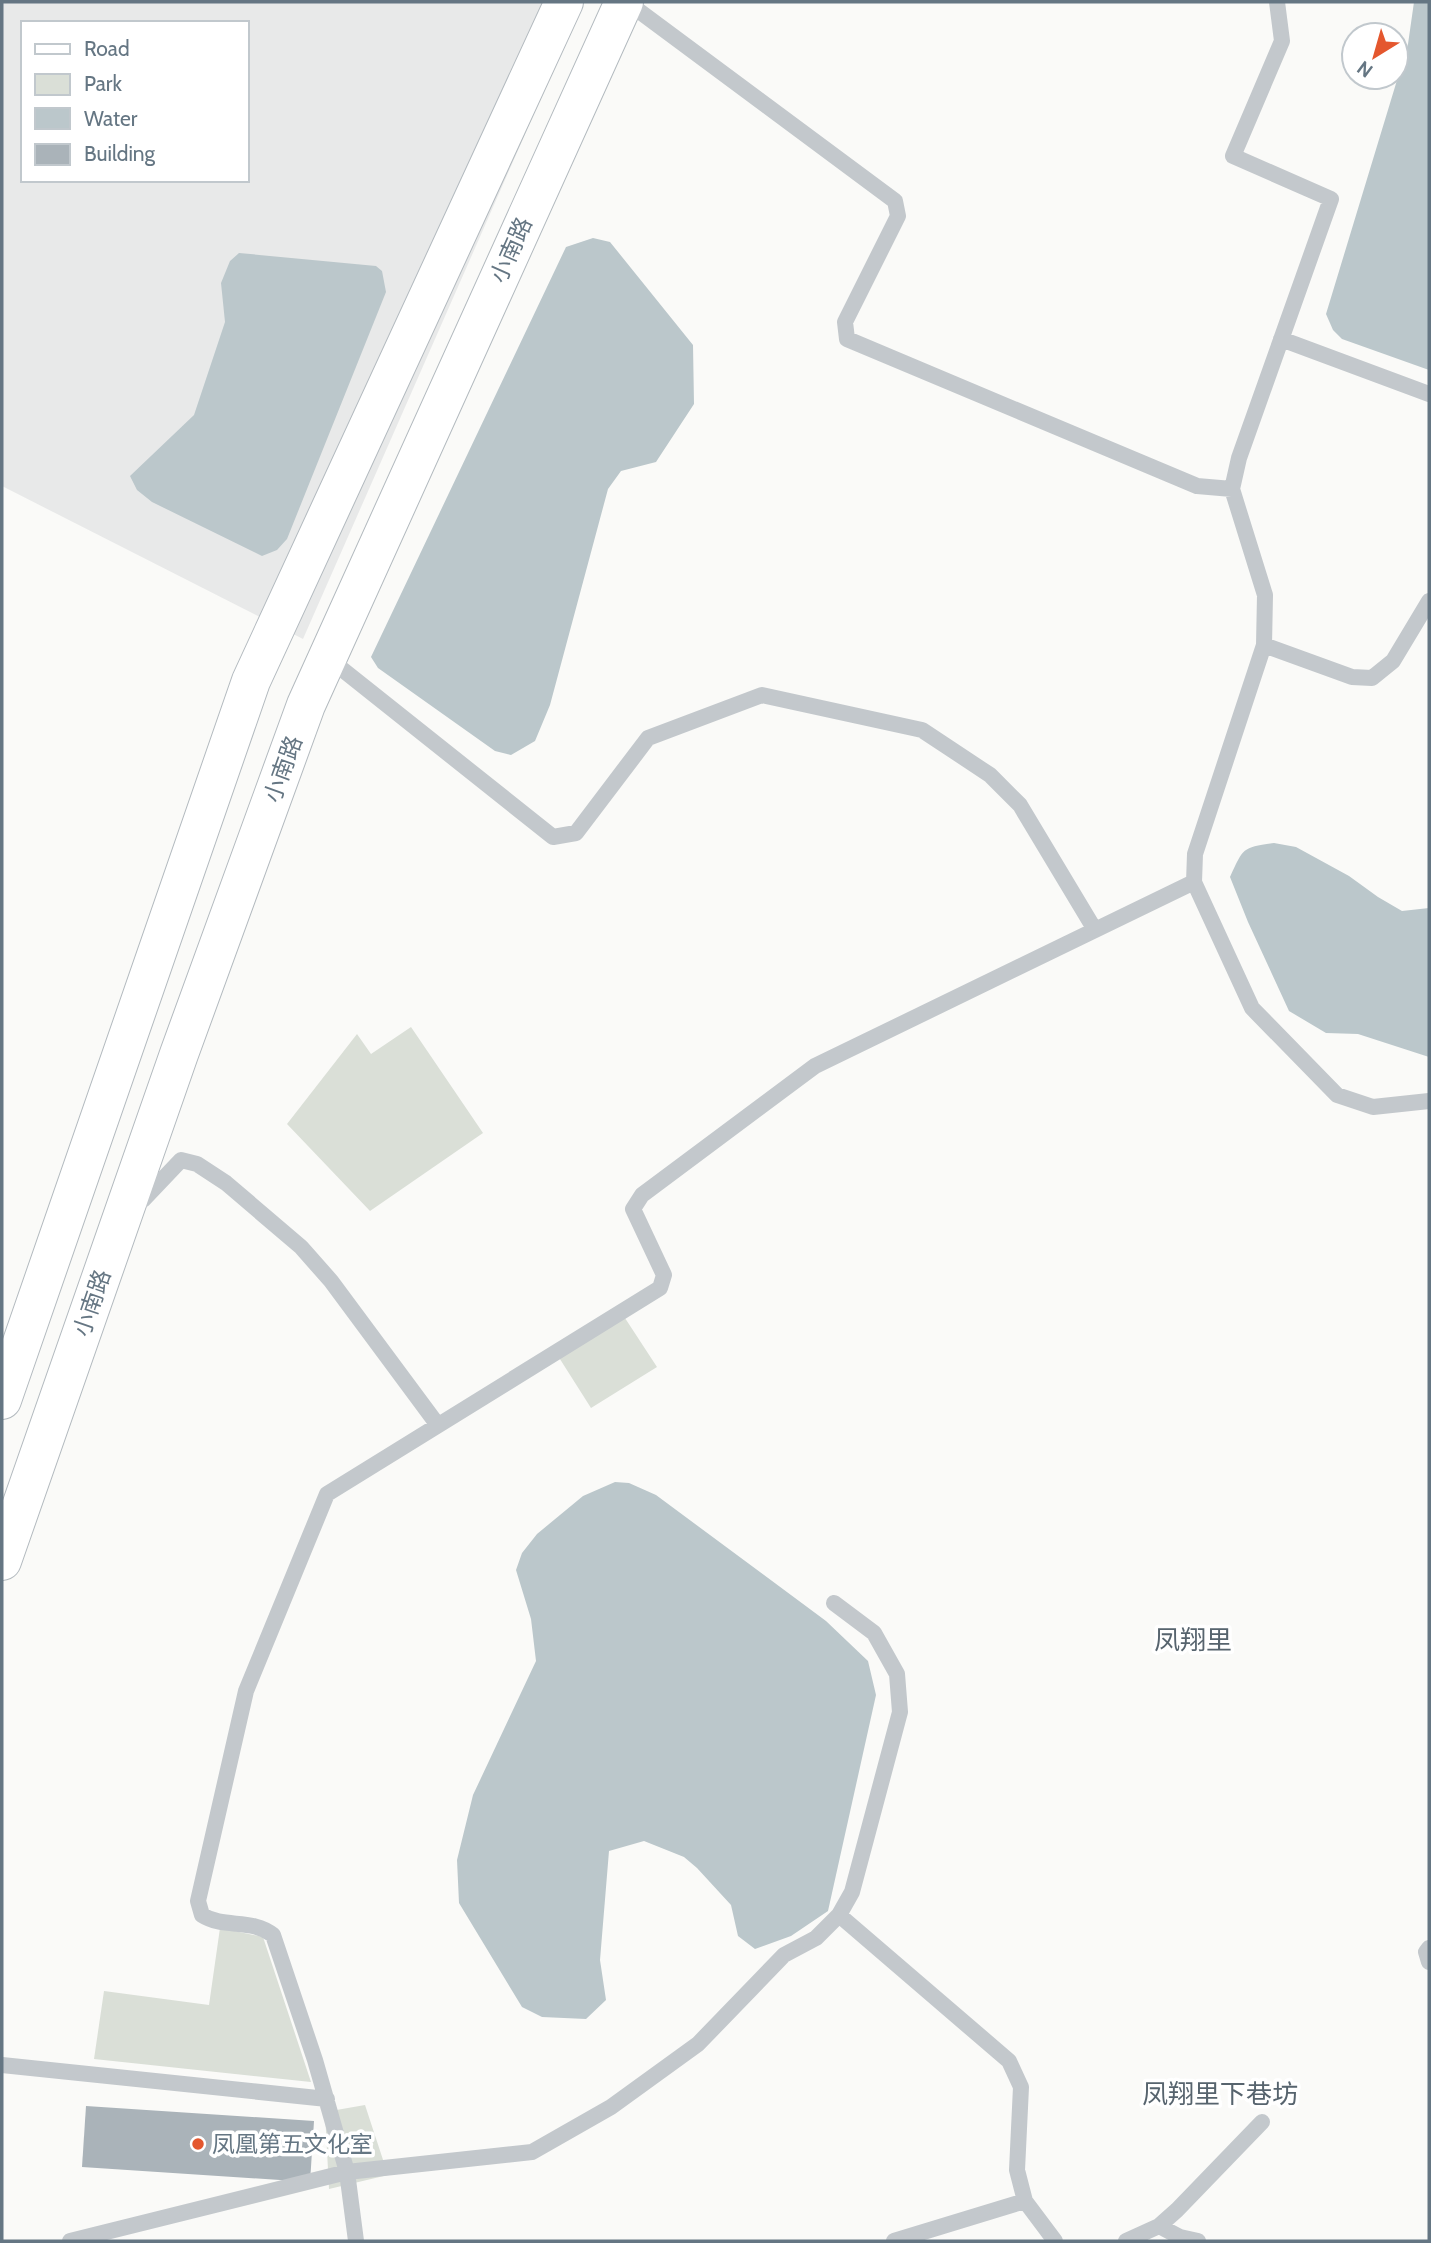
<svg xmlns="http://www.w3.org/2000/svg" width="1431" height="2243" font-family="Cabin,'Noto Sans SC',sans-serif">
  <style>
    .built { fill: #e8e9e9; fill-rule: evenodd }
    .green { fill: #dadfd7 }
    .water { fill: #bbc7cb }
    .building { fill: #aab3b9 }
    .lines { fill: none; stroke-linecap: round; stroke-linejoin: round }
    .secondary-casing { stroke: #b3babf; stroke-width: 40 }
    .lane { stroke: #c3c8cc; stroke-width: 16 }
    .secondary { stroke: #fff; stroke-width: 38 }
    .poi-dot { fill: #e4572e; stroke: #fff; stroke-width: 2.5 }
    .labels { text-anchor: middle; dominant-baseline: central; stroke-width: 7; stroke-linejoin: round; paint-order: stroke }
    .street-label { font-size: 23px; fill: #657683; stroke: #fff }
    .poi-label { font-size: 23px; fill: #657683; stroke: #fff; text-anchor: start }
    .quarter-label { font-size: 26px; fill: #57646e; stroke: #fff }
  </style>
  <rect width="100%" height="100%" fill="#fafaf8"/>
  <path class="built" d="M2 2H580L523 139 303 639 2 486ZM23 23H247V180H23Z"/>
  <path class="green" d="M411 1027 483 1133 370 1211 287 1124 357 1034 371 1054Z
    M623 1315 657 1367 591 1408 558 1356Z
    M220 1928 263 1937 311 2082 94 2059 104 1991 209 2005Z
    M365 2105 388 2175 329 2189 325 2112Z"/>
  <path class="water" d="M1414 2H1429V370L1342 339 1333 330 1326 314 1408 44Z
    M593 238 610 242 693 345 694 404 656 462 621 471 608 489 550 705 535 741 511 755 495 751 378 668 371 657 566 247Z
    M239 253 376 266 382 271 386 292 287 539 277 550 262 556 152 502 137 490 130 476 194 415 225 322 221 283 230 261Z
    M1274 843 1296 847 1349 876 1378 897 1402 911 1429 908V1057L1358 1034 1326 1033 1289 1011 1248 922 1230 877C1244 847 1242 848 1274 843Z
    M615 1482 629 1483 656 1495 826 1621 868 1661 876 1695 828 1911 791 1936 755 1949 738 1936 731 1905 697 1868 684 1857 644 1841 609 1851 600 1960 606 2000 586 2019 542 2017 522 2007 459 1903 457 1860 473 1795 536 1661 531 1619 516 1570 522 1553 537 1534 583 1496Z"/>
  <path class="building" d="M86 2106 314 2121 310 2182 82 2167Z"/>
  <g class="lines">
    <defs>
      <path id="secondary" d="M2 1400 251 681 564 2
        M2 1561 179 1054 306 705 624 2"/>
    </defs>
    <use href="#secondary" class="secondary-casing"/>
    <path class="lane" d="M627 2 895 201 898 216 845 322 847 339 1197 486 1232 489
      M1277 2 1282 41 1233 156 1331 199 1239 458 1232 489 1265 595 1264 645 1195 854 1194 882 1252 1008 1337 1095 1373 1107 1429 1101
      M1281 339 1429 394
      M1264 645 1352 677 1372 678 1393 661 1429 601
      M328 658 553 837 576 833 648 738 762 695 922 730 990 775 1020 805 1095 930
      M137 1200H143L181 1160 197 1164 226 1183 301 1247 331 1281 437 1424
      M834 1603 874 1633 897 1674 900 1712 852 1892 839 1915
      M1429 1948 1426 1952 1429 1962
      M2 2065 327 2099
      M1159 2226 1180 2237 1198 2241
      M70 2241 347 2172 532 2152 611 2107 698 2044 784 1955 816 1938 839 1915 1009 2061 1021 2087 1017 2170 1025 2201 1055 2241
      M356 2241 347 2172 315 2060 273 1935C252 1918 224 1929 202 1915L198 1901 246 1691 327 1494 660 1288 664 1275 633 1209 642 1195 815 1066 1194 882
      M894 2241 1025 2201
      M1126 2241 1159 2226 1177 2210 1262 2122"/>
    <use href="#secondary" class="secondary"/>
  </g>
  <circle class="poi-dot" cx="198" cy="2144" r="7"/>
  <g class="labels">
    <g class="street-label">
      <text transform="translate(511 250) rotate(-66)">小南路</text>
      <text transform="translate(283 769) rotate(-70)">小南路</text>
      <text transform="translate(92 1303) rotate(-71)">小南路</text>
    </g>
    <g class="poi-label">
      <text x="212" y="2144">凤凰第五文化室</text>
    </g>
    <g class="quarter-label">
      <text x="1193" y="1640">凤翔里</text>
      <text x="1220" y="2094">凤翔里下巷坊</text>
    </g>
  </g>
  <rect width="1431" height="2243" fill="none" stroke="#657683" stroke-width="7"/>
  <rect x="21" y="21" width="228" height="161" fill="#ffffff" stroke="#c1c8cd" stroke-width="2"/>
  <rect x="35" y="44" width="35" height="10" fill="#ffffff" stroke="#c1c8cd" stroke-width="2"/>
  <text x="84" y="56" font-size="21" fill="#657683">Road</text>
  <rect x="35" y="74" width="35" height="21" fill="#dadfd7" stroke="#c1c8cd" stroke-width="2"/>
  <text x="84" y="91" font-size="21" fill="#657683">Park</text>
  <rect x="35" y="108" width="35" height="21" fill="#bbc7cb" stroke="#c1c8cd" stroke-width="2"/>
  <text x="84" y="126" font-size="21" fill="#657683">Water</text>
  <rect x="35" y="144" width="35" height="21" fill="#aab3b9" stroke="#c1c8cd" stroke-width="2"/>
  <text x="84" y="161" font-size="21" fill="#657683">Building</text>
  <g transform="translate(1375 56) rotate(217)"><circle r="33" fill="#ffffff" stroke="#c1c8cd" stroke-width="2"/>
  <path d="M0-5L12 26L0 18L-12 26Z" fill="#e4572e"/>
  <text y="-10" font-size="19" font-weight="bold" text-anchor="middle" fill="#657683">N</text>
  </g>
</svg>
